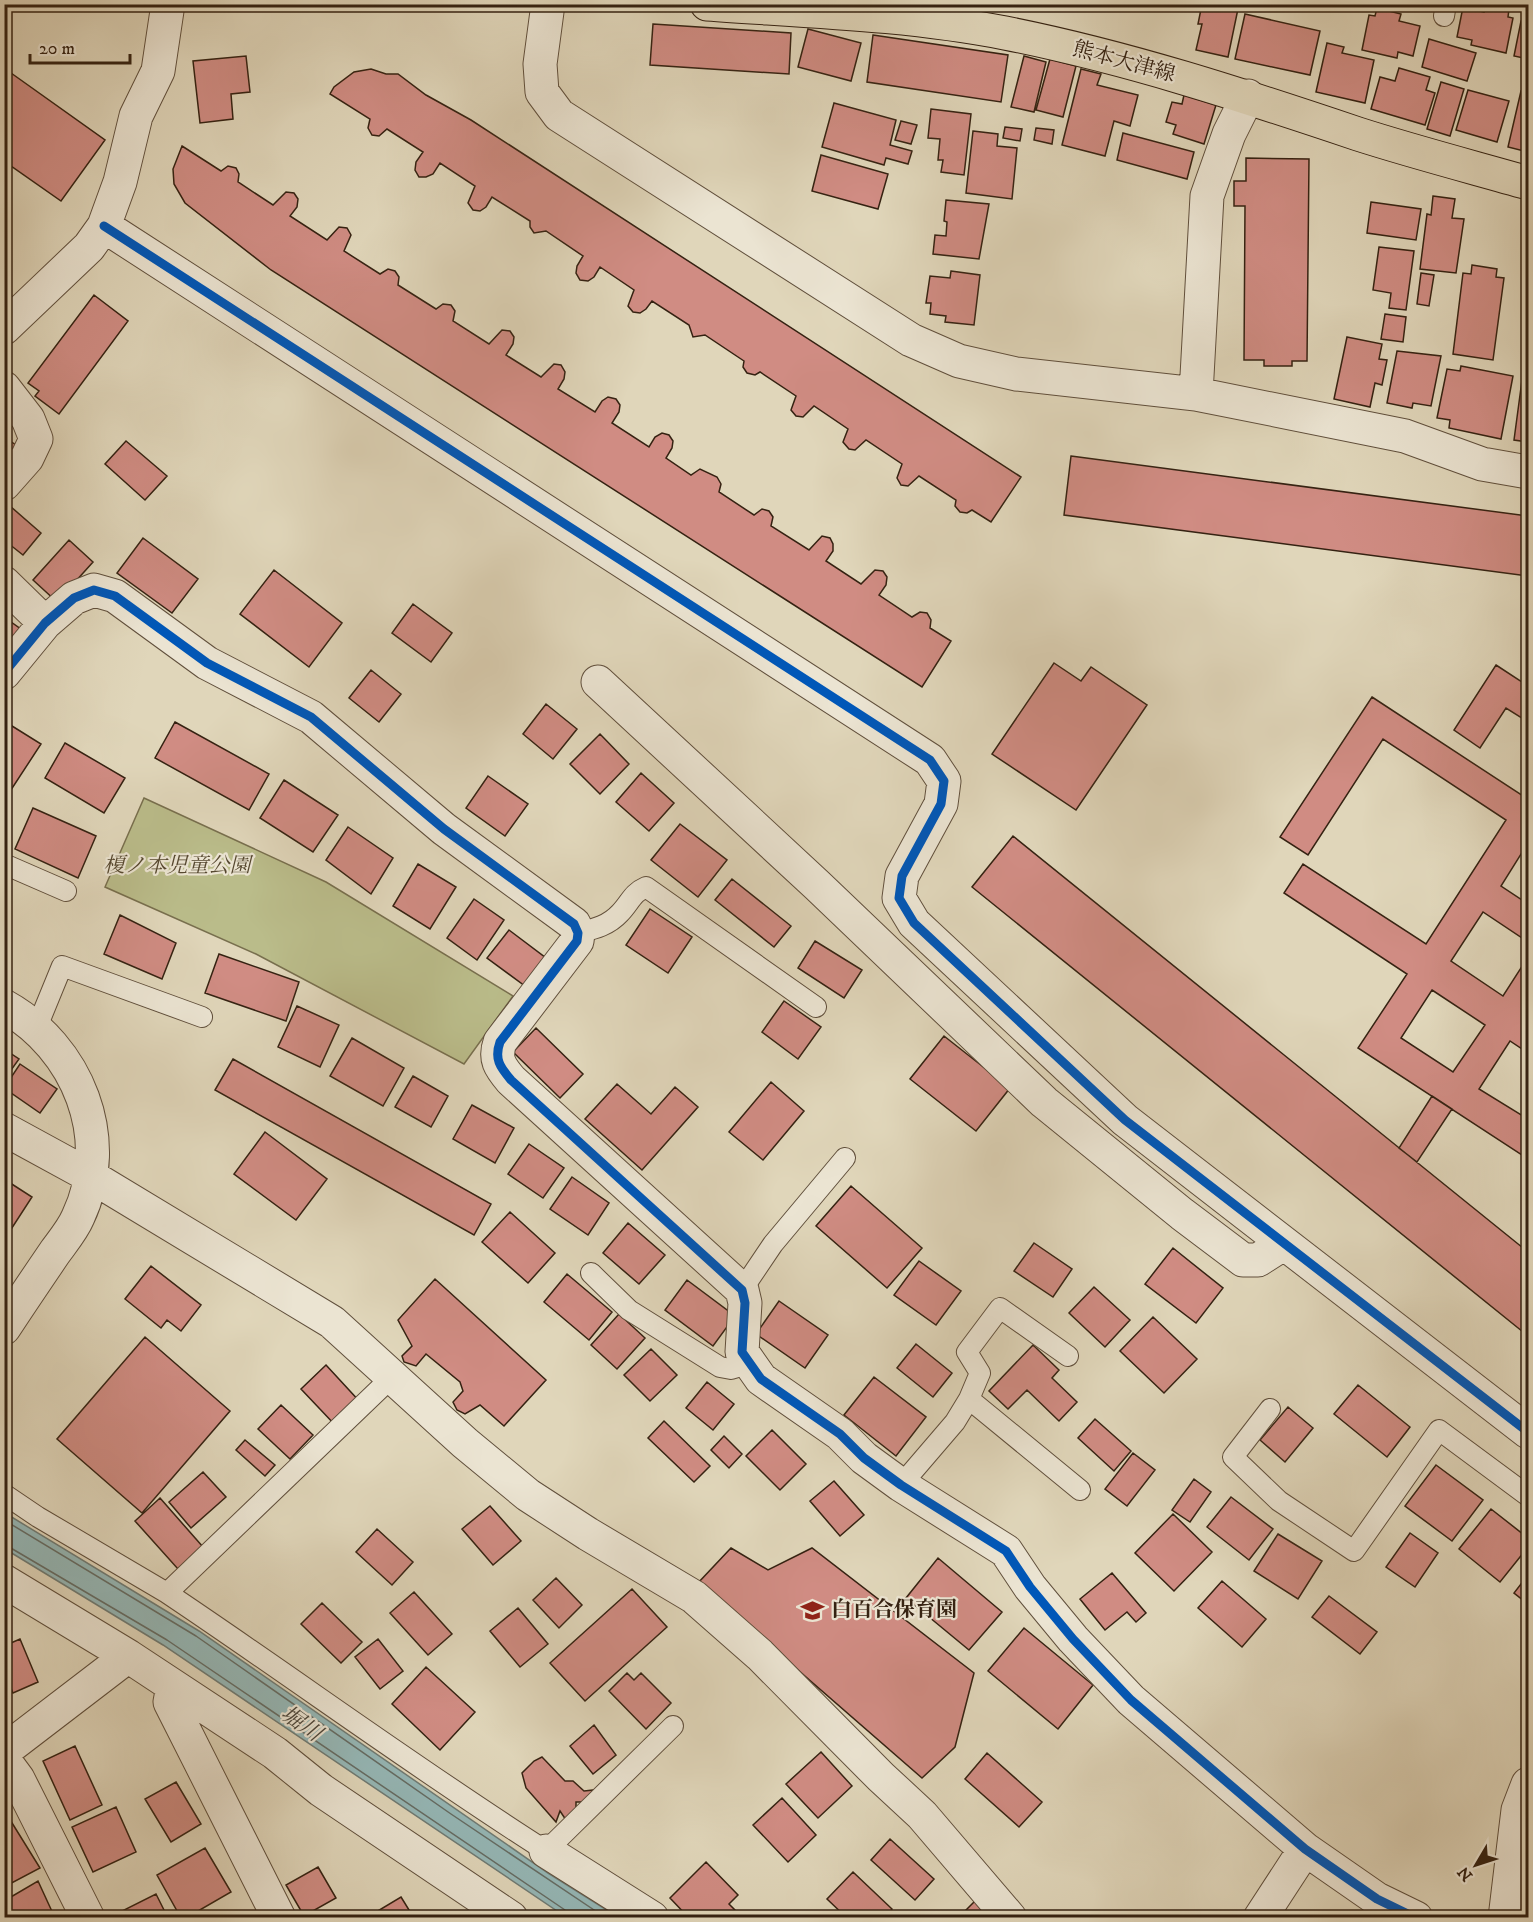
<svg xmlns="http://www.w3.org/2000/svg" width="1533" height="1922" font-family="'IM FELL DW Pica','Noto Serif JP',serif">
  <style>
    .green { fill: #babc8a; stroke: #786f4e; stroke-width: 1.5 }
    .water { fill: #95b7b6; stroke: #6f7b74; stroke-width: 1.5 }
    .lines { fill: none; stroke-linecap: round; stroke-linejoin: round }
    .shore { stroke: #656c64; stroke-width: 1.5 }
    .building { fill: #d08c83; stroke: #352212; stroke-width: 1.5; fill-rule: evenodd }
    .lane-casing { stroke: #604f3c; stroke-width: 22 }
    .street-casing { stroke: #604f3c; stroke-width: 35 }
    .primary-casing { stroke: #352212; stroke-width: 35 }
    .lane { stroke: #ebe4d2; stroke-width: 20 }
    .street { stroke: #ebe4d2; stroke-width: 33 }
    .primary { stroke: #e0d6ba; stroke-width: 33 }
    .cycleway-casing { stroke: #ebe4d2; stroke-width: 13 }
    .cycleway { stroke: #0057b8; stroke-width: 9 }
    .labels { text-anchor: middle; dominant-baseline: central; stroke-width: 4.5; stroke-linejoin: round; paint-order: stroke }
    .street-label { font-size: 21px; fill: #352212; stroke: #ebe4d2 }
    .park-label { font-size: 21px; font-style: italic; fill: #564830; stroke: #ebe4d2 }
    .poi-label { font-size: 21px; font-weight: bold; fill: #352212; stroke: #ebe4d2; text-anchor: start }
    .water-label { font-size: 22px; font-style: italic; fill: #4d473b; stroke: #ebe4d2 }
  </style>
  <rect width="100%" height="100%" fill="#e0d6ba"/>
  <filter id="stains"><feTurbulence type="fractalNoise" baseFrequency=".00333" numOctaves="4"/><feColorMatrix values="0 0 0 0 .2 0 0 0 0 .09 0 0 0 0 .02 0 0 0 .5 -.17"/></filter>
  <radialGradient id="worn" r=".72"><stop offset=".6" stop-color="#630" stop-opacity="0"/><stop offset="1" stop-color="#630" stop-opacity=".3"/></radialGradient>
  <path class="green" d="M144 798 326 882 513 996 464 1064 256 954 105 887Z"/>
  <path class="water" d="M5 1513 199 1631 548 1873 618 1917H566L163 1645 5 1549Z"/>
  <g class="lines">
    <path class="shore" d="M4 1520 196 1636 451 1814 606 1918
      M4 1544 167 1640 565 1910 568 1918"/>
  </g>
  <path class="building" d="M1202 4H1239L1228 57 1196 50 1202 24H1198Z
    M1378 4H1429L1428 10 1413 7 1412 11Z
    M1485 4 1509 9 1508 17 1513 18 1506 53 1471 45 1472 40 1457 37 1463 7 1484 12Z
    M1377 8 1401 14 1399 21 1420 26 1413 56 1398 52 1397 58 1362 50 1369 15 1375 16Z
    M1245 14 1320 31 1310 75 1235 59Z
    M1528 14V59L1514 56 1521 21 1527 22Z
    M653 24 791 33 789 74 650 65Z
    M808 29 861 43 851 81 798 67Z
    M873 35 1008 55 1001 102 867 82Z
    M1429 39 1476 53 1467 81 1422 67Z
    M1327 43 1344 47 1342 53 1374 60 1365 103 1316 92Z
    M246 56 250 92 231 94 233 119 200 123 193 61Z
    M1024 56 1046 62 1034 112 1011 107Z
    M1050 59 1076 66 1063 117 1036 110Z
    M4 68 105 140 61 201 4 161Z
    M1399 68 1430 77 1426 90 1435 93 1425 125 1371 109 1380 77 1395 81Z
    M371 69 386 74H398L426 95 471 120 1021 477 991 522 972 510 967 513 960 512 955 506 956 500 919 476 908 486 901 485 897 478 902 464 866 440 855 450 849 449 843 442 848 429 814 406 803 417 796 416 791 410 796 396 760 372 755 375 747 373 743 367 744 361 705 335 693 337 689 325 652 301 646 309 640 313 633 312 628 306 634 290 600 267 594 277 588 281 580 280 576 273 577 266 583 256 546 231 534 233 530 227V221L492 197 486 207 480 211 473 210 468 203 475 186 440 163 433 174 426 177H419L415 170 416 162 423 152 387 129 379 136 372 135 368 128 370 119 330 94 334 87 354 72Z
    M1081 69 1101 74 1097 85 1138 95 1130 126 1114 121 1105 156 1062 145Z
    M1441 82 1464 89 1450 136 1427 129Z
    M1468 90 1509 101 1497 142 1456 130Z
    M1521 91 1528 93V152L1508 147Z
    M1184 95 1216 105 1204 144 1173 134 1176 125 1166 122 1172 102 1182 104Z
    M834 103 896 120 890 145 912 151 908 164 886 158 884 165 822 147Z
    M931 109 971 114 964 175 941 172 943 160H938L940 139 928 138Z
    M901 121 917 125 911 144 895 140Z
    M1005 127 1022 129 1020 141 1003 138Z
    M1036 128 1054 130 1052 144 1034 140Z
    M973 131 998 134 997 146 1017 148 1012 199 966 193Z
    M1123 133 1194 152 1187 179 1117 160Z
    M182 146 221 171 228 166 236 168 239 174 238 182 273 205 286 192 294 193 298 199 297 207 290 216 327 240 339 227 347 228 351 235 344 251 380 274 388 269 395 271 399 277 398 285 436 309 443 304 451 305 455 311 453 321 489 344 502 330 510 331 514 337 513 344 506 355 541 377 554 364 561 365 565 372 564 379 558 389 595 412 602 401 608 397 616 399 620 405 619 412 612 423 649 447 655 437 662 433 669 435 673 441 672 448 666 458 691 475 700 469 717 477 721 484 719 492 754 515 762 509 769 511 773 517 771 526 809 550 822 536 830 538 833 544V551L826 561 861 584 875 570 883 571 887 577 886 585 879 595 912 617 920 612 927 613 931 620 930 628 951 641 922 687 271 270 185 203 174 184 173 169Z
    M821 155 888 174 878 209 812 191Z
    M1246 158 1309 159 1307 361H1292V366H1264V360H1244L1245 206H1234V181H1246Z
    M1433 196 1455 199 1452 218 1464 219 1456 273 1420 269 1427 214 1431 215Z
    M946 200 989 204 979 259 933 254 935 235 946 236 947 222 944 221Z
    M1371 202 1421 209 1416 240 1367 233Z
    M1379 247 1414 251 1406 310 1389 308 1391 293 1373 290Z
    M1472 265 1497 269 1496 277 1504 278 1493 360 1453 354 1463 273 1471 274Z
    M951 271 980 275 974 325 945 322 946 316 930 314 931 303H926L930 276 950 278Z
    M1421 273 1434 275 1429 306 1417 304Z
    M94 295 128 321 59 414 35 396 39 391 28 383Z
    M1385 314 1406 317 1403 342 1381 339Z
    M1347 337 1382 344 1379 359 1387 360 1382 385 1375 383 1370 407 1334 399Z
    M1397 351 1441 356 1431 406 1413 403 1412 408 1387 403Z
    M1461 366 1513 376 1501 439 1449 428 1450 420 1437 418 1447 369 1460 371Z
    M1522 380 1528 381V442L1514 440Z
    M4 437 19 447 4 469Z
    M126 441 167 476 145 500 105 464Z
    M1071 456 1528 516V576L1064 515Z
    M10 506 41 533 23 555 4 540V513Z
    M143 538 198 579 172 613 117 573Z
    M69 540 93 562 57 602 33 580Z
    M274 570 342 623 309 667 240 614Z
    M413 604 452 633 431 662 392 633Z
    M4 617 25 632 4 659Z
    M1054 663 1081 681 1091 667 1147 705 1076 810 992 754Z
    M1496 665 1528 686V722L1506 708 1480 748 1454 730Z
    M371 670 401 694 379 722 349 698Z
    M1372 697 1523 796 1528 787V843L1501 886 1528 904V942L1483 912 1451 961 1503 996 1528 957V1053L1510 1041 1479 1089 1528 1119V1159L1358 1048 1407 974 1284 893 1303 864 1426 944 1506 820 1383 739 1308 855 1280 837ZM1432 990 1485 1025 1453 1072 1401 1038Z
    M546 704 577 729 553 759 523 734Z
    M4 721 41 744 5 799 4 798Z
    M175 722 269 774 249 810 155 758Z
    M600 734 629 764 600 794 570 764Z
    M65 743 125 778 104 813 45 778Z
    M641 773 674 803 649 831 616 802Z
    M488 776 528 804 505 836 466 808Z
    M284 780 338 815 313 852 260 818Z
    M33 808 96 836 78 878 15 849Z
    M680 824 727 860 698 897 651 860Z
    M348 827 393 858 371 894 326 860Z
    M1013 836 1528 1252V1336L972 887Z
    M418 864 456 887 430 929 393 906Z
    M732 879 791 926 774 947 715 900Z
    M474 899 504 920 477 960 447 938Z
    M650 909 692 937 668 973 626 945Z
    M120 915 176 943 162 979 104 954Z
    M509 930 546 958 525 986 487 958Z
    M815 941 862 970 844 998 798 968Z
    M219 954 299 982 286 1021 205 993Z
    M784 1001 821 1027 798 1059 762 1032Z
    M297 1006 339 1025 320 1067 278 1047Z
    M536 1028 583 1074 560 1098 513 1052Z
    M944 1036 1010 1088 976 1131 910 1079Z
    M352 1038 404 1068 383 1106 330 1076Z
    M4 1049 19 1059 4 1080Z
    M233 1059 491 1204 474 1235 215 1090Z
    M20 1064 57 1089 40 1113 4 1088Z
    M413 1076 448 1096 431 1127 395 1107Z
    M771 1082 804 1111 763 1160 729 1132Z
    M617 1084 651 1114 675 1087 698 1107 642 1170 585 1119Z
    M1432 1096 1452 1109 1417 1162 1399 1148Z
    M472 1105 514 1128 495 1163 453 1139Z
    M265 1132 327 1179 296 1220 234 1174Z
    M529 1144 564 1168 543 1198 508 1174Z
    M572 1177 609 1203 588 1235 550 1209Z
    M4 1179 32 1197 8 1234 4 1232Z
    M851 1186 922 1248 887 1288 816 1226Z
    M510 1212 555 1253 528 1283 482 1242Z
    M628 1223 665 1255 639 1284 603 1253Z
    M1034 1243 1072 1269 1053 1297 1014 1271Z
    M1173 1248 1223 1288 1196 1323 1145 1284Z
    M919 1261 961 1291 936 1325 894 1295Z
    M151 1266 201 1305 181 1331 167 1320 161 1328 125 1299Z
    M567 1274 612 1312 589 1340 544 1302Z
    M435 1279 546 1380 504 1426 480 1405 465 1414 457 1410 453 1402 463 1391 460 1382 426 1354 416 1366 404 1362 402 1356 412 1346 398 1320Z
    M687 1280 735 1316 713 1346 665 1310Z
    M1094 1287 1130 1320 1105 1347 1069 1313Z
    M779 1301 828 1335 805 1368 756 1334Z
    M619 1314 645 1338 617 1369 591 1345Z
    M1153 1317 1197 1359 1164 1393 1120 1351Z
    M145 1337 230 1411 142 1513 57 1439Z
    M916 1344 952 1373 933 1397 897 1368Z
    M1033 1345 1059 1370 1052 1378 1077 1402 1059 1421 1027 1390 1008 1409 989 1391Z
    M651 1349 677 1375 650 1401 624 1375Z
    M326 1365 361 1403 336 1426 301 1389Z
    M874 1377 926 1417 896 1456 844 1415Z
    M707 1382 734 1404 713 1430 686 1408Z
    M1358 1385 1410 1427 1387 1457 1334 1414Z
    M281 1405 313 1435 290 1459 258 1429Z
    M1288 1407 1313 1428 1285 1462 1260 1440Z
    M1095 1419 1131 1451 1114 1471 1078 1438Z
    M664 1421 710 1466 694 1482 648 1438Z
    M772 1430 806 1464 780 1490 746 1456Z
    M724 1436 742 1454 729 1468 711 1450Z
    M245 1440 275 1465 265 1476 236 1450Z
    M1133 1453 1155 1470 1127 1506 1105 1489Z
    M1436 1465 1483 1500 1452 1541 1405 1506Z
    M203 1472 226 1497 191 1528 169 1502Z
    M1194 1479 1211 1492 1190 1522 1172 1510Z
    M834 1481 864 1515 840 1536 810 1501Z
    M1231 1497 1273 1529 1249 1560 1207 1527Z
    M160 1498 203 1547 178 1569 135 1521Z
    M490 1506 521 1541 493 1565 462 1529Z
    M1491 1509 1528 1538V1547L1500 1582 1459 1549Z
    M1173 1514 1212 1552 1174 1591 1135 1553Z
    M377 1529 413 1562 392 1585 356 1552Z
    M1410 1533 1438 1553 1415 1587 1386 1567Z
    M1278 1534 1322 1561 1298 1599 1254 1571Z
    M731 1548 768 1570 812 1548 974 1673 955 1747 922 1778 698 1583Z
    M938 1558 1002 1612 969 1650 906 1598Z
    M1112 1573 1146 1613 1136 1622 1127 1612 1105 1630 1080 1599Z
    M1528 1575V1604L1514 1593Z
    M556 1578 582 1605 559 1628 533 1600Z
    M1222 1581 1266 1619 1242 1647 1198 1608Z
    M632 1589 667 1627 585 1701 550 1663Z
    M414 1592 452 1634 428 1655 390 1613Z
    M1329 1596 1377 1632 1360 1654 1312 1617Z
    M322 1603 362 1642 341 1663 301 1624Z
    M518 1608 548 1644 520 1667 490 1631Z
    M1024 1628 1093 1685 1058 1729 988 1671Z
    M20 1639 38 1682 13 1693 4 1672V1646Z
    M378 1639 403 1671 380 1689 355 1657Z
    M426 1667 475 1712 440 1750 392 1704Z
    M627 1673 634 1680 641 1673 671 1703 646 1729 609 1691Z
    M594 1725 616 1755 593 1774 570 1746Z
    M75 1746 102 1805 70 1820 43 1761Z
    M821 1752 852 1786 818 1818 786 1784Z
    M987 1753 1042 1802 1019 1827 965 1779Z
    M542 1757 565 1781H573L584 1791 594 1790 588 1802H576V1822L566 1820 560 1811 556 1822 526 1788 522 1773 534 1761Z
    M176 1782 201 1824 171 1842 145 1799Z
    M782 1798 816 1835 788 1862 753 1825Z
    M116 1807 136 1852 93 1872 72 1827Z
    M4 1810 40 1868 4 1887Z
    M890 1839 934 1879 915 1900 871 1860Z
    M205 1848 231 1892 186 1918H181L157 1875Z
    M706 1862 738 1895 729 1904 743 1918H689L670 1898Z
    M318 1867 336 1898 304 1916 286 1885Z
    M853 1872 892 1909 884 1918H847L827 1899Z
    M38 1881 55 1918H4V1901Z
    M156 1894 168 1918H120L118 1913Z
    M401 1897 414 1918H373L371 1915Z
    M977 1899 995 1918H958Z"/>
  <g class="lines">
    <defs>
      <path id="lane" d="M1444 16 1446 4
        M4 864 66 891
        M578 933C594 929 608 926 620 913 630 903 632 893 646 887L816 1007
        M37 1027 62 966 202 1017
        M591 1273 629 1310 720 1367 731 1369 748 1364
        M742 1290 773 1244 845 1158
        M969 1399 980 1373 967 1352 1000 1308 1068 1356
        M1270 1409 1233 1457 1279 1501 1354 1551 1439 1430 1528 1496
        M901 1485 955 1422 969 1399 1080 1490
        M4 1494 38 1517 167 1593 392 1377
        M167 1593C294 1678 417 1769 546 1851L673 1726"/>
      <path id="street" d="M548 4 540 64 542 92 559 115 911 340 959 361 1016 374 1196 394 1207 196 1229 134 1248 96
        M104 226 930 760 944 781 941 804 902 876 899 898 914 923 1125 1120 1528 1432
        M4 328 89 247 104 226 120 182 136 116 158 71 168 4
        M4 388 28 419 36 439 27 458 4 484
        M1196 394 1405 436 1482 464 1528 472
        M4 583 45 623
        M4 673 45 623 74 598 94 590 115 596 207 663 311 717 444 829 574 924 578 933 577 941 500 1042C494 1059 500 1067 511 1080L742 1290 745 1303 742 1352 761 1379 840 1434 864 1458 901 1485 1006 1551 1030 1587 1073 1639 1131 1700 1305 1849 1377 1899 1416 1918
        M598 682 817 885 1044 1102 1182 1214 1243 1260H1258L1283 1244
        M4 1006C78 1047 115 1139 78 1217 73 1229 63 1241 55 1252 38 1277 21 1302 4 1328
        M4 1129 92 1177 332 1322 465 1443 528 1495 588 1534 694 1597 760 1655 881 1777 922 1815 1010 1918
        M4 1581 128 1656 275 1753 321 1790 511 1918
        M173 1686 170 1702 279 1918
        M4 1751 128 1656
        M4 1760 18 1779 88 1918
        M546 1851 652 1918
        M1260 1918 1305 1849
        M1505 1918 1518 1810 1528 1784"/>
      <path id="primary" d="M707 4C806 11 907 14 1005 33 1126 57 1242 95 1358 134 1414 152 1472 167 1528 183"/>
    </defs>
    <use href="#lane" class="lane-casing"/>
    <use href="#street" class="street-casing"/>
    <use href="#primary" class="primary-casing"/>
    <use href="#lane" class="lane"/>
    <use href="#street" class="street"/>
    <use href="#primary" class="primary"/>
    <defs>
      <path id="cycleway" d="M104 226 930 760 944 781 941 804 902 876 899 898 914 923 1125 1120 1528 1432
        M4 673 45 623 74 598 94 590 115 596 207 663 311 717 444 829 574 924 578 933 577 941 500 1042C494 1059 500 1067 511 1080L742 1290 745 1303 742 1352 761 1379 840 1434 864 1458 901 1485 1006 1551 1030 1587 1073 1639 1131 1700 1305 1849 1377 1899 1416 1918"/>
    </defs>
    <use href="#cycleway" class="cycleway-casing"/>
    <use href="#cycleway" class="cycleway"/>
  </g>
  <defs>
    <symbol id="school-bare" viewBox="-9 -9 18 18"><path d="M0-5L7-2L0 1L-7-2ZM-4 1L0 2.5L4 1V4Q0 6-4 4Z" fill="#8f2418" stroke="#ebe4d2" stroke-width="2.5" paint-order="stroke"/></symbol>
  </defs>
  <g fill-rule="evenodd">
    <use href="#school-bare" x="796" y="1594" width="33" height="33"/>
  </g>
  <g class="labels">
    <g class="street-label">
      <text transform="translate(1124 62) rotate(15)">熊本大津線</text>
    </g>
    <g class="park-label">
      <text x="177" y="866">榎ノ本児童公園</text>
    </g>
    <g class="poi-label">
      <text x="831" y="1610">白百合保育園</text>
    </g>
    <g class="water-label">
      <text transform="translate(301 1724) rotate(35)">堀川</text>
    </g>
  </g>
  <rect width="1533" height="1922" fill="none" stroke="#e0d6ba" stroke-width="24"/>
  <rect x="6" y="6" width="1521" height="1910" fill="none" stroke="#352212" stroke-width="3"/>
  <rect x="12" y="12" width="1509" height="1898" fill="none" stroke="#352212" stroke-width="1.5"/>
  <g transform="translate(1476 1865) rotate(231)" stroke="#ebe4d2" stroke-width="4.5" paint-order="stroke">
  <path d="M0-4.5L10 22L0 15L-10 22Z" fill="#352212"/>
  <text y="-9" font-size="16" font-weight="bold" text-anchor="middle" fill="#352212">N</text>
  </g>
  <path d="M30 54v9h100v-9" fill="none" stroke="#352212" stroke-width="3"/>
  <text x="39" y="54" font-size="18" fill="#352212" stroke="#ebe4d2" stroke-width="4.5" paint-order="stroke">20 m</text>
  <rect width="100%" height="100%" filter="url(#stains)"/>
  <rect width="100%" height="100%" fill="url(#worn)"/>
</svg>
